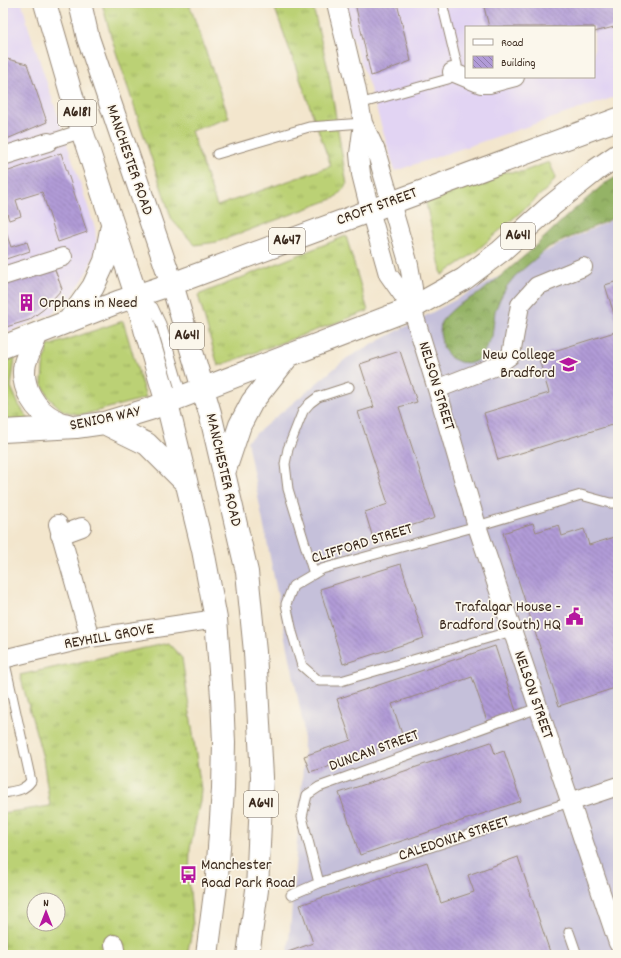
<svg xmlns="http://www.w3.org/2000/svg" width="621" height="958" font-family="Dekko,sans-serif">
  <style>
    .built { fill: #e2d4f3; fill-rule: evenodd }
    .industrial { fill: #c5c0da }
    .grass { fill: url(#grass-tufts); stroke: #7b7e4a; fill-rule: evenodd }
    .forest { fill: url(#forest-crowns); stroke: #686e42 }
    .building { fill: url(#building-back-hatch) }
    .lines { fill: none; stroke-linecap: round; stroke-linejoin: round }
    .service-casing { stroke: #978876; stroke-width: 11 }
    .pedestrian-casing { stroke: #978876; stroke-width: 15 }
    .minor-casing { stroke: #978876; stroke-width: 20 }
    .primary-casing { stroke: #978876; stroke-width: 24 }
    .service { stroke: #fff; stroke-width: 9 }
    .pedestrian { stroke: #fff; stroke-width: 13 }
    .minor { stroke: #fff; stroke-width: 18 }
    .primary { stroke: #fff; stroke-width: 22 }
    .labels { text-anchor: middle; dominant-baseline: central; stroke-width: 3.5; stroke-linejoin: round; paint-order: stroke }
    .shield { fill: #fbf7ec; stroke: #75685c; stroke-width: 1 }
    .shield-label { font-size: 15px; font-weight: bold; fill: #3b2a1e }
    .street-label { font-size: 16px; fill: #3b2a1e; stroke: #fbf7ec }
    .poi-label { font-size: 16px; fill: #3b2a1e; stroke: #fbf7ec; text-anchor: start }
  </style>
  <defs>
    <pattern id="grass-tufts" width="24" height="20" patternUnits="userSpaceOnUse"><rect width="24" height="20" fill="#bbd175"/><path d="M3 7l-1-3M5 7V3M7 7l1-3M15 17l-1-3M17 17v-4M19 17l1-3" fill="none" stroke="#99aa5f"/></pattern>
    <pattern id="forest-crowns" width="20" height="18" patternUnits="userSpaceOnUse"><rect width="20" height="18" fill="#94b366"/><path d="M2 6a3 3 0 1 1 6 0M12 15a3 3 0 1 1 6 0" fill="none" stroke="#7a9253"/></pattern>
    <pattern id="building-back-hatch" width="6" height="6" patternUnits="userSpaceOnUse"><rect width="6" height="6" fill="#b19bd7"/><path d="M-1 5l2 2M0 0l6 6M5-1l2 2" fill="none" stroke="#917fae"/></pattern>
  </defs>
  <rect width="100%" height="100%" fill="#fbf7ec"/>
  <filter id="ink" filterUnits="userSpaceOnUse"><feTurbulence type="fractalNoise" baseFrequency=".025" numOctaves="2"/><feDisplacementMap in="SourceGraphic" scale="8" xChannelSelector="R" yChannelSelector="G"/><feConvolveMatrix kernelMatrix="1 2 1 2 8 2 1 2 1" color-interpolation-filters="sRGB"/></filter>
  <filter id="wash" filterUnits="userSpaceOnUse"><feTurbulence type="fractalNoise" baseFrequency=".012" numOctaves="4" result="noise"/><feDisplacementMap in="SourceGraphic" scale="16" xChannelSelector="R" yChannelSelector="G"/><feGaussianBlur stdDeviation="0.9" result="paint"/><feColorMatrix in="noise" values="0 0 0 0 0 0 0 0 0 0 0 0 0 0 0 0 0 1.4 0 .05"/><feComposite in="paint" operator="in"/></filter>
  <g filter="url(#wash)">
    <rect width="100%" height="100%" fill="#f3e6cd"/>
    <path class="built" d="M3 3H22L28 26 95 228 97 248 86 274 72 297 51 314 3 334Z
      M340 3H618V96L395 171 369 85ZM466 27H594V77H466Z"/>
    <path class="industrial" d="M618 217V955H288L304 756 303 724 247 441 347 358 560 244Z"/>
    <path class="grass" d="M102 3H189L229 118 191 131 217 206 331 166 273 3H312L328 69 347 185 335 198 217 242 195 245 172 220 112 40Z
      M549 162 556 177 549 187 473 254 442 275 425 199 496 172H522Z
      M346 236 368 311 218 366 198 295Z
      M123 321 146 398 82 415 63 411 49 398 42 384 43 367 48 346Z
      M15 358 11 387 19 405 30 421 3 423V362Z
      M168 643 182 658 201 789 200 801 190 848 189 880 193 926 187 955H3V813L50 806 43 758 20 675ZM34 900H58V924H34Z"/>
    <path class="forest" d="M618 176V216L549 247 515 276 507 286 500 299 495 311 492 336 482 356 477 361 470 363 460 362 451 358 443 348 440 333 441 322 447 315 458 305 480 293 502 275 528 253 569 214 604 184Z"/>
    <g id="blocks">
      <path class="building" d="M355 3H397L411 61 371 76Z
        M483 3H618V26L594 32V27H489Z
        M7 59 27 64 47 122 7 139 3 127V61Z
        M61 153 87 232 58 242 42 192 16 200 21 216 9 220 4 204H3V173Z
        M3 224 11 247 27 242 30 251 3 260Z
        M54 267 62 289 44 309 29 320 3 328V283Z
        M618 281V327L605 285Z
        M618 331V423L498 460 484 413 549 393 538 356Z
        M400 351 417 402 399 407 435 518 373 538 365 512 388 504 358 412 374 407 360 364Z
        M533 523 536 532 559 525 562 536 584 529 589 545 618 536V687L559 706 503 533Z
        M401 564 424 638 343 664 320 589Z
        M495 646 516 711 487 721 472 677 392 704 404 740 310 772 304 756 351 740 337 699Z
        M491 742 495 754 504 751 521 801 360 855 339 793Z
        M518 857 551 955H289L288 952 313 943 300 905 427 862 441 903 474 892 468 875Z"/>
    </g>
  </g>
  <g filter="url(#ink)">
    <use href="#blocks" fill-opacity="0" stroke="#978876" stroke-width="1"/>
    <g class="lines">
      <defs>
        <path id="service" d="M359 104 448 79 457 65 442 3
          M217 154 309 127 363 123
          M140 298 153 307 161 324 182 396
          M314 574 288 489 285 464 288 449 303 411 310 403 318 397 349 387
          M512 631 341 681H319L302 666 292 632 286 604 293 586 322 569 477 526 581 495 610 503H618
          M3 793C14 791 24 791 31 781L4 659
          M319 883 302 817 307 795 319 787 538 708
          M291 895 319 883 570 802
          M569 932 577 955"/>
        <path id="pedestrian" d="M48 142 82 131"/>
        <path id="minor" d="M336 3 356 86 363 123 376 151 409 265 413 288 412 308
          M452 72 481 84H489L515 77
          M363 123 359 154 361 174 370 210 388 274 412 308 437 389 477 526 618 943
          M3 156 48 142
          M3 276 63 257
          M437 389 496 366 511 355 520 305 537 286 583 267
          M58 524 90 638
          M60 535 82 527
          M3 659 90 638 216 619
          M570 802 618 786
          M114 944 116 955"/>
        <path id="primary" d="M45 3 82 131 136 295 145 329 167 403 203 550 216 619 222 697 224 743 223 789 217 877 207 955
          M80 3 88 38 172 284 210 413 247 572 255 652 262 777 257 890 248 955
          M68 322 93 287 105 261 112 225
          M37 334C33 344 28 353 25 363 20 387 35 411 56 421 60 424 66 424 71 426
          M3 347 118 302 172 284 618 119
          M104 423 147 444 186 483
          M3 431 76 427 104 423 150 409 412 308 464 279 501 251 551 206 596 170 618 155
          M224 473 240 425 252 402 289 355"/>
      </defs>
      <use href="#service" class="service-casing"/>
      <use href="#pedestrian" class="pedestrian-casing"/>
      <use href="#minor" class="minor-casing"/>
      <use href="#primary" class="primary-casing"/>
      <use href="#service" class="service"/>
      <use href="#pedestrian" class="pedestrian"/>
      <use href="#minor" class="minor"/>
      <use href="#primary" class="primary"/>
    </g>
  </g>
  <defs>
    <symbol id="building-bare" viewBox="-9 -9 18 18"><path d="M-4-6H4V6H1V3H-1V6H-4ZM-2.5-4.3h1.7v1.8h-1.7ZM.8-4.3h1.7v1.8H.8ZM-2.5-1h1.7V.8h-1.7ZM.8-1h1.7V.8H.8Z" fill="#b5179e" stroke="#fbf7ec" stroke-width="2.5" paint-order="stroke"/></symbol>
    <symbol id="university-bare" viewBox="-9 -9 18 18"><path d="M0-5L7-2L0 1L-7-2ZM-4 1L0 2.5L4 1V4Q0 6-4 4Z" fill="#b5179e" stroke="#fbf7ec" stroke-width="2.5" paint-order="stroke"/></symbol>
    <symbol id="civic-bare" viewBox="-9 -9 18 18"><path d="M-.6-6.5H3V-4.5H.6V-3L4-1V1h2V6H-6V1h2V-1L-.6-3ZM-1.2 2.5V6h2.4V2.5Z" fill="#b5179e" stroke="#fbf7ec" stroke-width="2.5" paint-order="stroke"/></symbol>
    <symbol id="bus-bare" viewBox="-9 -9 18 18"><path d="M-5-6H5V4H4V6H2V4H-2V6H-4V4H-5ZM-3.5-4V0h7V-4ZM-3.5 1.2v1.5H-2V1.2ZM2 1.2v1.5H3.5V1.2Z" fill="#b5179e" stroke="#fbf7ec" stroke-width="2.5" paint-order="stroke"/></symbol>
  </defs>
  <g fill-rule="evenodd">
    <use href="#building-bare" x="14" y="290" width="25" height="25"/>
    <use href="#university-bare" x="556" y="352" width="25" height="25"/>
    <use href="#civic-bare" x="562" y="604" width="25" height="25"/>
    <use href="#bus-bare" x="176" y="862" width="25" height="25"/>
  </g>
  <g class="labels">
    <g class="shield">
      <rect x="58" y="100" width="38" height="26" rx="3"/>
      <rect x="501" y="223" width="34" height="26" rx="3"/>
      <rect x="269" y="228" width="36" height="26" rx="3"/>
      <rect x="170" y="323" width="34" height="26" rx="3"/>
      <rect x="244" y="791" width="34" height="26" rx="3"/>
    </g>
    <g class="shield-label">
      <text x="77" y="113">A6181</text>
      <text x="518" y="236">A641</text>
      <text x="287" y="241">A647</text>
      <text x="187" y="336">A641</text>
      <text x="261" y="804">A641</text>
    </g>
    <g class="street-label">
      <text transform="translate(129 160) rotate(71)">MANCHESTER ROAD</text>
      <text transform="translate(377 207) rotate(-20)">CROFT STREET</text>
      <text transform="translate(436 386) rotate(73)">NELSON STREET</text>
      <text transform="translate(105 419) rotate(-12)">SENIOR WAY</text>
      <text transform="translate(223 470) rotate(77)">MANCHESTER ROAD</text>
      <text transform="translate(362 544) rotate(-17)">CLIFFORD STREET</text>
      <text transform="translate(109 637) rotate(-10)">REYHILL GROVE</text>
      <text transform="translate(533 695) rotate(71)">NELSON STREET</text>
      <text transform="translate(374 751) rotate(-20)">DUNCAN STREET</text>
      <text transform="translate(454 839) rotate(-18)">CALEDONIA STREET</text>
    </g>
    <g class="poi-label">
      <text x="39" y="303">Orphans in Need</text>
      <text x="555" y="355" text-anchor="end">New College<tspan x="555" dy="18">Bradford</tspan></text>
      <text x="561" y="607" text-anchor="end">Trafalgar House -<tspan x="561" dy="18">Bradford (South) HQ</tspan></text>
      <text x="201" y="865">Manchester<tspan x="201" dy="18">Road Park Road</tspan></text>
    </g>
  </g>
  <rect width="621" height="958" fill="none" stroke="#fbf7ec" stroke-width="16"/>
  <rect x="465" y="26" width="130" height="52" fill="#fbf7ec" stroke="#aea59a"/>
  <rect x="473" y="39" width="20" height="6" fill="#ffffff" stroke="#aea59a"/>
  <text x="501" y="46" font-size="12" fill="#3b2a1e">Road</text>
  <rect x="473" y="56" width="20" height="12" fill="url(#building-back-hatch)" stroke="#aea59a"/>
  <text x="501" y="66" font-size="12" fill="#3b2a1e">Building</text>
  <g transform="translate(46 912)"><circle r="19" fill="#fbf7ec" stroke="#aea59a"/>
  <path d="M0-3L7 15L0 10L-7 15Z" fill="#b5179e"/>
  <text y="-6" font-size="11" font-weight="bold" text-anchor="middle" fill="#3b2a1e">N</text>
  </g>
</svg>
